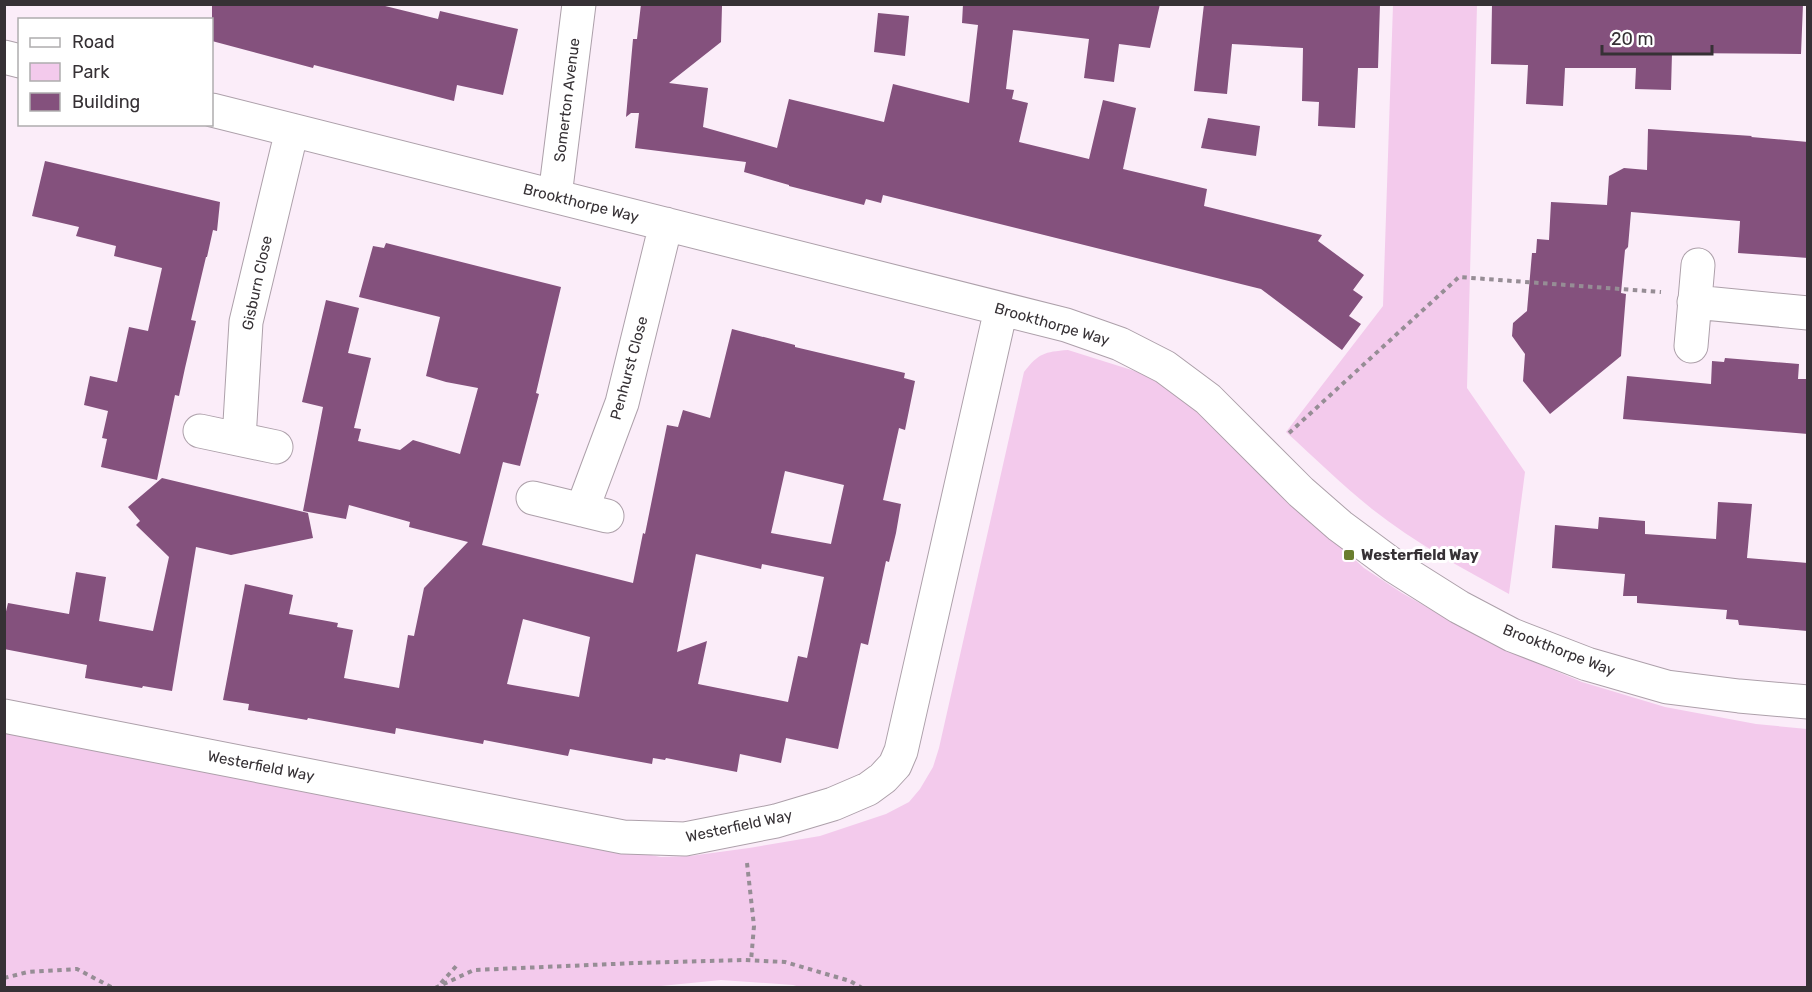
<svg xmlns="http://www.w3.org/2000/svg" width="1812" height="992" font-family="Rubik,sans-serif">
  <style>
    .green { fill: #f3caec }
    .building { fill: #84517d; fill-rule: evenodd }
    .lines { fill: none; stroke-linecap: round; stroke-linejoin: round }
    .minor-casing { stroke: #ada0aa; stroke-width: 35 }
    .path { stroke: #968d95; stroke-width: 4; stroke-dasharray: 4.5 4.5; stroke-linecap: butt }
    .minor { stroke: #fff; stroke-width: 33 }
    .poi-dot { fill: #6a7e2e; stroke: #fff; stroke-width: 2 }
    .labels { text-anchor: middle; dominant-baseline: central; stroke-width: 6; stroke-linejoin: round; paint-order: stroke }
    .street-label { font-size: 15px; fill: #363135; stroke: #fff }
    .poi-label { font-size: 15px; font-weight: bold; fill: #363135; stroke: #fff; text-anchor: start }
  </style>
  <rect width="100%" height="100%" fill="#fbedf9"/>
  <path class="green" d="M1393 5H1477L1467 388 1525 472 1509 594C1462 568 1415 543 1372 509 1342 485 1315 458 1286 432L1383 306Z
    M1068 350 1138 372 1170 388 1204 415 1262 474 1364 568 1402 593 1490 643 1582 682 1665 707 1756 724 1807 729V987L803 988 793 985 721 980 641 988 5 987 4 731 661 857 690 856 749 848 820 836 886 814 909 802 920 789 933 767 939 748 1024 372C1039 353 1044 352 1068 350Z"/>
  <path class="building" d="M212 4H377L438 19 440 11 518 29 503 95 457 85 454 101 314 65 313 68 212 41Z
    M641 4H706L722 6 721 42 669 83 708 88 703 127 777 148 789 99 884 122 893 84 969 103 978 25 962 23 963 4H1160L1150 48 1119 44 1114 82 1084 78 1089 39 1013 30 1006 89 1014 90 1012 99 1028 103 1019 142 1089 159 1103 100 1136 108 1123 169 1207 189 1204 206 1322 235 1318 241 1364 275 1353 290 1363 297 1349 316 1361 324 1342 350 1261 289 883 195 881 203 866 199 864 205 789 186V185L744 172 746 162 635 148 639 113H631L626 117 633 39H637Z
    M1204 4H1380L1378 68H1358L1355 128 1318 126 1319 102 1302 101 1303 48 1232 44 1227 94 1194 91Z
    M1492 4H1803L1801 54 1672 53 1671 90 1635 89 1636 68H1565L1563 106 1526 104 1528 65 1491 64Z
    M878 13 909 16 905 56 874 52Z
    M1208 118 1260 126 1256 156 1201 148Z
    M1648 129 1752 136 1751 137 1808 142V258L1738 253 1740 221 1631 212 1628 247 1625 250 1621 293 1626 294 1621 356 1550 414 1523 381 1525 354 1512 336 1513 323 1527 311 1532 253H1536L1537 239 1549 240 1551 202 1607 205 1609 176 1624 168 1647 170Z
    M45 161 220 202 217 231 213 230 207 257H206L191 320 196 321 185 368 179 396 175 395 157 480 101 467 107 439 102 438 108 411 84 405 90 376 117 382 129 327 148 331 162 268 114 256 116 246 76 236 79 227 32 216Z
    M386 243 561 287 536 393 539 394 520 466 503 462 482 545 633 583 643 533 645 534 667 425 678 427 683 410 710 418 732 329 795 345V347L905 373 904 378 915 381 905 430 899 428 883 500 901 504 896 533 889 562 886 561 868 645 861 643 838 749 786 738 781 763 740 754 737 772 666 758 665 760 653 758 652 764 570 749 568 756 484 740 483 744 396 728 395 734 308 718 307 720 248 710 249 704 223 700 245 584 293 595 289 614 338 623 337 627 353 630 344 678 399 688 408 635 414 636 424 588 468 542 409 527 410 522 349 505 346 519 303 511 323 407 302 402 326 300 359 308 348 353 371 358 354 428 361 429 358 441 400 450 413 440 460 454 478 388 446 382 426 376 440 317 359 297 373 246 384 248ZM785 471 844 485 831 544 771 533ZM696 554 761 569 762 564 824 577 807 658 798 656 788 702 698 684 707 641 677 652ZM523 619 590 637 579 697 507 684Z
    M1725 358 1799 364 1798 379H1808V434L1623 419 1627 376 1711 384 1712 361 1724 362Z
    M162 478 308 513 313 538 231 555 196 547 172 691 143 686 142 688 85 678 87 665 4 649V620L8 603 69 614 76 572 106 577 99 621 153 631 169 557 136 525 140 521 128 507Z
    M1718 502 1752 504 1747 558 1808 563V631L1739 625 1738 620 1726 619 1727 610 1637 603V596H1623L1625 574 1552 568 1555 525 1598 529 1599 517 1645 521V534L1716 539Z"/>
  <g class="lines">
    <defs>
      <path id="minor" d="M4 57 20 61
        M212 110 1066 325 1120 344 1165 367 1208 399 1301 492 1340 526 1394 566 1459 607 1512 635 1587 664 1667 687 1739 696 1808 702
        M555 196 579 4
        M1694 302 1808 313
        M1691 346 1698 265
        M200 431 276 447
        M239 439 246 322 292 130
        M533 498 607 516
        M582 510 622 403 666 224
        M4 716 623 837 685 839 776 821 833 804 868 789 883 778 895 765 901 751 1001 309"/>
    </defs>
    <use href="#minor" class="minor-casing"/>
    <path class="path" d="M1289 433 1459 277 1661 292
      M747 863 754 926 751 961
      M4 978 28 972 77 969 113 988
      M441 983 459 963
      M435 988 474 970 636 963 744 960 785 962 850 981 862 988"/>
    <use href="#minor" class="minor"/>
  </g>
  <rect class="poi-dot" x="1343" y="549" width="12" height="12" rx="3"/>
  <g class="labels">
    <g class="street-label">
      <text transform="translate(567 100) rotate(-83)">Somerton Avenue</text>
      <text transform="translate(581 203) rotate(14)">Brookthorpe Way</text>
      <text transform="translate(257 283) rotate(-78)">Gisburn Close</text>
      <text transform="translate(1052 324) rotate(16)">Brookthorpe Way</text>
      <text transform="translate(629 368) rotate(-75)">Penhurst Close</text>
      <text transform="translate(1559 650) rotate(21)">Brookthorpe Way</text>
      <text transform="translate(261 766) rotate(11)">Westerfield Way</text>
      <text transform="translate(739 826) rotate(-12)">Westerfield Way</text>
    </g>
    <g class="poi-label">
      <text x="1361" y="555">Westerfield Way</text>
    </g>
  </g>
  <rect width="1812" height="992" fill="none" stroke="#363135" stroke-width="12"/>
  <rect x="18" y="18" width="195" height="108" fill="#ffffff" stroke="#afadae" stroke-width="1.5"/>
  <rect x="30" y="38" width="30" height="9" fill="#ffffff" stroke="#afadae" stroke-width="1.5"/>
  <text x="72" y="48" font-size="18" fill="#363135">Road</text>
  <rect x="30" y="63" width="30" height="18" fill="#f3caec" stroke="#afadae" stroke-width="1.5"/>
  <text x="72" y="78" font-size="18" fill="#363135">Park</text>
  <rect x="30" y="93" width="30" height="18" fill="#84517d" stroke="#afadae" stroke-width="1.5"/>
  <text x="72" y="108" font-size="18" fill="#363135">Building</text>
  <path d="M1602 45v9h110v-9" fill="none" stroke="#363135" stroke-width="3"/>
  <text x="1611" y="45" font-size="18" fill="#363135" stroke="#ffffff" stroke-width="4.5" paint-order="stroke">20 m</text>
</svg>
